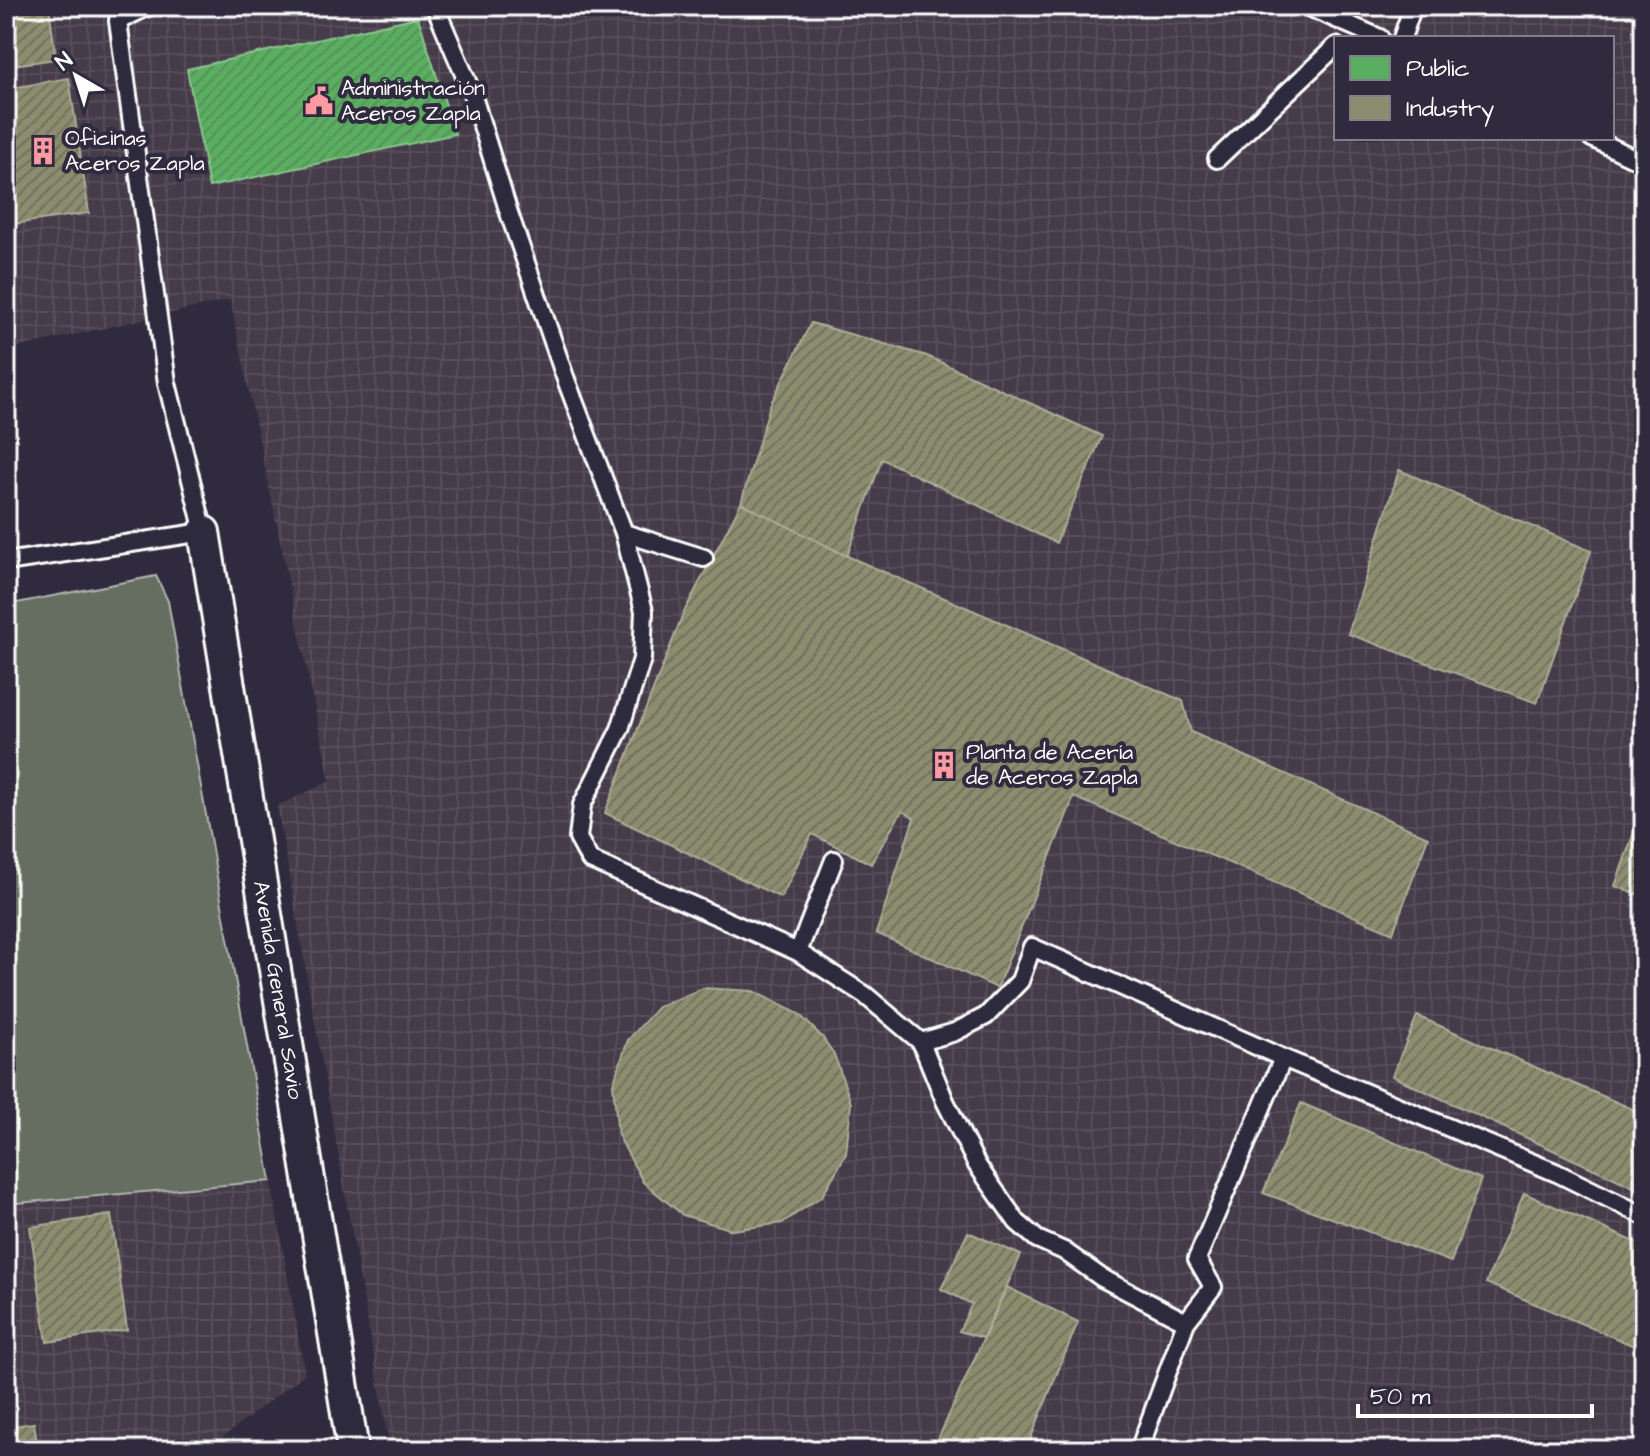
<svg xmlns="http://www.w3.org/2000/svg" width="1650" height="1456" font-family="'Architects Daughter',sans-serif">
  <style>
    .industrial { fill: url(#industrial-grid); fill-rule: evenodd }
    .park { fill: #656e61; stroke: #b2b6b0; stroke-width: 2 }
    .public { fill: url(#public-hatch); stroke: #8cc690; stroke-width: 2 }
    .industry { fill: url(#industry-hatch); stroke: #aeae9a; stroke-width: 2 }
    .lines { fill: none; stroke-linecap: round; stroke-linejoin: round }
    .service-casing { stroke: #fff; stroke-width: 22 }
    .minor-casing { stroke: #fff; stroke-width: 36 }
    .service { stroke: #2f2a3d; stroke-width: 16 }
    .minor { stroke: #2f2a3d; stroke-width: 30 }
    .labels { text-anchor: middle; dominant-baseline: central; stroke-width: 8; stroke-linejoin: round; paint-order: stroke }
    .poi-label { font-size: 22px; fill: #fff; stroke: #2f2a3d; text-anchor: start }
    .street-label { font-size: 22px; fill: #fff; stroke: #2f2a3d }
  </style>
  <defs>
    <pattern id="industrial-grid" width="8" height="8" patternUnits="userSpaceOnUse" patternTransform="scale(2)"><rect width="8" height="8" fill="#443a48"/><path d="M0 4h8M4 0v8" fill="none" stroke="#574e5a"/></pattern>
    <pattern id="public-hatch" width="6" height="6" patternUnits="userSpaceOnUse" patternTransform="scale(2)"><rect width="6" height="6" fill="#5aae61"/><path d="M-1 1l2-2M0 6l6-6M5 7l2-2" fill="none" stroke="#56915b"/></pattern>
    <pattern id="industry-hatch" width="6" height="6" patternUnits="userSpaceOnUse" patternTransform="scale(2)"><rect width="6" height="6" fill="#8c8c6e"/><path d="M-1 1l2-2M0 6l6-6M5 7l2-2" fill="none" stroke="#727260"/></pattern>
  </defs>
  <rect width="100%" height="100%" fill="#2f2a3d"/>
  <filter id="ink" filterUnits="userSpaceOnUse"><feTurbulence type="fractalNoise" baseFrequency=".0125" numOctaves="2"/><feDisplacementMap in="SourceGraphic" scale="16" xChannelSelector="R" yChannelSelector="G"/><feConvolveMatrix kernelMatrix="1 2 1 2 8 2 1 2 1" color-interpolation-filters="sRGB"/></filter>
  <g filter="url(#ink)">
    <path class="industrial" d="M6 6H1644V1450H390L277 806 330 781 230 300 6 350ZM1336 38H1612V138H1336Z
      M271 1181 305 1374 206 1450H6V1204Z"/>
    <path class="park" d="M156 576 168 601 271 1181 6 1204V605Z"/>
    <path class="public" d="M418 17 455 134 209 187 187 69Z"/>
    <path class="industry" d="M6 6H49L56 59 6 66Z
      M69 78 89 213 6 225V89Z
      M811 323 927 356 1102 436 1056 543 882 459 847 556 741 503 770 405Z
      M1399 470 1591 551 1537 703 1348 634Z
      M741 503 847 556 1183 701 1191 732 1428 837 1393 933 1074 797 997 988 876 933 914 818 902 811 871 864 812 834 781 898 605 813 683 614Z
      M1643 807 1644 808V897L1615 886Z
      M703 988 753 991 799 1014 822 1037 834 1054 851 1103 846 1154 822 1196 782 1223 733 1230 683 1215 643 1182 618 1135 613 1084 628 1040 658 1007Z
      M1417 1016 1644 1114V1192L1392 1076Z
      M1301 1103 1481 1179 1451 1262 1263 1193Z
      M1524 1193 1644 1246V1323L1634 1346 1486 1283Z
      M111 1215 127 1330 47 1342 30 1227Z
      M968 1232 1021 1255 983 1338 959 1331 972 1304 941 1289Z
      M6 1278 16 1347 6 1349Z
      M1007 1287 1078 1322 1026 1450H933Z
      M34 1423 38 1450H6V1427Z"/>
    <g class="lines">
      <defs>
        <path id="service" d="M435 6 472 93 509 213 565 377 624 533 704 558
          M1306 6 1380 38
          M118 21 149 6
          M1402 38 1413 6
          M1592 138 1644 163
          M1217 159 1336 46
          M624 533 644 611 642 659 620 729 582 805 578 838 590 860 798 952 834 860
          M6 562 204 532 167 383 118 21 120 6
          M798 952 865 995 921 1042 955 1032 986 1016 1020 981 1032 947 1283 1058 1557 1173 1644 1216
          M921 1042 945 1101 977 1165 1017 1222 1037 1239 1064 1251 1102 1278 1186 1322
          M1139 1450 1186 1322 1213 1287 1197 1259 1283 1058"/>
        <g id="minor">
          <path id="s1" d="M204 532 353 1450"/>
        </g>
      </defs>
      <use href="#service" class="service-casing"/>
      <use href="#minor" class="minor-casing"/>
      <use href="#service" class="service"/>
      <use href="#minor" class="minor"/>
    </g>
  </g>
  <defs>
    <symbol id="civic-bare" viewBox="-9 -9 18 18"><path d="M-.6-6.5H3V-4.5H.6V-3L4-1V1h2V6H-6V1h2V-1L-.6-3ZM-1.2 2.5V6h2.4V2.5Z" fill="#ff9aa2" stroke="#2f2a3d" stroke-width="2.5" paint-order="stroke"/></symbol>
    <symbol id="building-bare" viewBox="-9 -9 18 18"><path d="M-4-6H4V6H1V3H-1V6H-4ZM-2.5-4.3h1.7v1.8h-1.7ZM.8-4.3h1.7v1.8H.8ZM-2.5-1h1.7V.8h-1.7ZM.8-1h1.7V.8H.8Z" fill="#ff9aa2" stroke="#2f2a3d" stroke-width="2.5" paint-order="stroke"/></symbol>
  </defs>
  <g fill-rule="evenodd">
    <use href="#civic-bare" x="299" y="81" width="40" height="40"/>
    <use href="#building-bare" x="23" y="131" width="40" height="40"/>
    <use href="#building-bare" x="924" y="745" width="40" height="40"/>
  </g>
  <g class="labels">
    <g class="poi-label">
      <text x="341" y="88">Administración<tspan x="341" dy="25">Aceros Zapla</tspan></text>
      <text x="65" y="138">Oficinas<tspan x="65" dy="25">Aceros Zapla</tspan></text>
      <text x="966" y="752">Planta de Acería<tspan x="966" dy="25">de Aceros Zapla</tspan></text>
    </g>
    <g class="street-label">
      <text stroke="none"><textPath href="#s1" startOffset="464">Avenida General Savio</textPath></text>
    </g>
  </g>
  <rect width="1650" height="1456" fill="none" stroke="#2f2a3d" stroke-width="32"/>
  <rect x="16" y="16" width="1618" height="1424" fill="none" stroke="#fff" stroke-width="3" filter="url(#ink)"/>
  <rect x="1334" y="36" width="280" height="104" fill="#2f2a3d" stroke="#827f8b" stroke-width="2"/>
  <rect x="1350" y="56" width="40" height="24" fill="#5aae61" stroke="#827f8b" stroke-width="2"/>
  <text x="1406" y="76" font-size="24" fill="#ffffff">Public</text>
  <rect x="1350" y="96" width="40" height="24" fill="#8c8c6e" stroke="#827f8b" stroke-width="2"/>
  <text x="1406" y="116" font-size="24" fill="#ffffff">Industry</text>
  <g transform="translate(76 76) rotate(321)" stroke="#2f2a3d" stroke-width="6" paint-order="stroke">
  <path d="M0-6L14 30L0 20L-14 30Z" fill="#ffffff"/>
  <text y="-12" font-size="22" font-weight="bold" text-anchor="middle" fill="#ffffff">N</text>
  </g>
  <path d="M1358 1404v12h234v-12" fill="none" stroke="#ffffff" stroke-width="4"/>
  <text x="1370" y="1404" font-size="24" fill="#ffffff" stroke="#2f2a3d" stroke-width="6" paint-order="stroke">50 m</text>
</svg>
